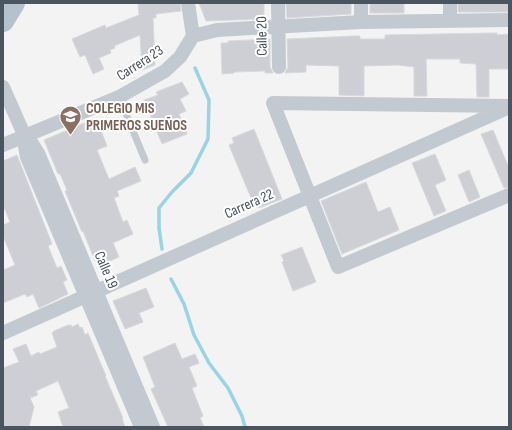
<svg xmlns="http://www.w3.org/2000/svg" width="512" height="430" font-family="'Sofia Sans Condensed',sans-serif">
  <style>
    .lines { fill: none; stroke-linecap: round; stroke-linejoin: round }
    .stream { stroke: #97d4e6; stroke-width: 3.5 }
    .building { fill: #cdcfd4; stroke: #d7d9dd }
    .lane { stroke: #c2c9d0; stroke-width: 7 }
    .street { stroke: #c2c9d0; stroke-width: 14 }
    .primary { stroke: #b5c1ce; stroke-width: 22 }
    .labels { text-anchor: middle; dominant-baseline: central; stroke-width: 4; stroke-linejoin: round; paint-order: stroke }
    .street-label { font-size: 15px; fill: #4b555f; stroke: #fff }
    .education-label { font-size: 15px; font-weight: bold; fill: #785e54; stroke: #fff; text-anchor: start }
  </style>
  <rect width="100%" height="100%" fill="#f4f3f3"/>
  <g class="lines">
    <path class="stream" d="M162 249 159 228V208L172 192 191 173 208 139 209 100 195 68
      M171 279 184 304 194 335 209 363 228 388 242 416 245 427"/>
  </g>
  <path class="building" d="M138 3H180L181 11 156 14V18H153L155 65 142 70 140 35 114 46 115 48 110 50 111 53 99 58 104 69 93 74 85 55 80 57 72 39 105 25 106 28 139 15Z
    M199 3H264V16L262 19 206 21Z
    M286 3H351V14L287 18Z
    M370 3H404V13H370Z
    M458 3H509V12H458Z
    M491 33H497V35L509 34V69H489V97H477L476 64 460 63V59H426L427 96H414V67L398 65 364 66V96L339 95V66L306 65V72L285 73 288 67 287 39 354 36H360V39H385V35Z
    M270 39V67L273 73H265V71L234 72V73L222 74 221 43H228V41Z
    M182 82 189 94 180 99 186 111 179 114 187 134 162 144 144 100 158 95 156 92Z
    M96 118 107 146 97 150 109 179 135 167 141 181 117 191 119 196 114 198 123 222 127 220 133 234 113 243 119 257 99 266 97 260 95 261 83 231 82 232 65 191 67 190 60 174H58L44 140Z
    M254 129 282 199 259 208 255 197 251 198 229 145 234 143 232 138Z
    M493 130 509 168V187L504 188 481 134Z
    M435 154 446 180 435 185 446 211 434 216 412 163Z
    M17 155 52 244 48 246 57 268 61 266 67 280 63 282 68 294 39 308 33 294 27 297 25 294 3 303V270L15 265 3 236V225L10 222 3 205V161Z
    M469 170 480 197 469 202 458 175Z
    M366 182 378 212 390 207 399 230 342 254 321 201Z
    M302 247 316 282 293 291 282 262 284 261 281 255Z
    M146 288 154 307 139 313 143 322 125 329 113 301Z
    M78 324 80 328 82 327 85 335 88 333 106 376H105L123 418H122L125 427H63L58 412 69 408 58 381 36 391 38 395 30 398 34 407 29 427H3V368L19 362 13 349 26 344 31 356 39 352 40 354 57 347 52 333 54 331 68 325H71L72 327Z
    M175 343 182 359 195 354 199 363 189 367 197 386 192 388 203 416 200 418 204 427H168L151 389 155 387 143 357Z"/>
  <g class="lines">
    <path class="lane" d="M119 97 145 160"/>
    <path class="street" d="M188 3 193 36
      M278 3 279 67
      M361 3V22
      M450 3V20
      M3 87 22 130 27 157 141 427
      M509 106 273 103 338 267 509 195
      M25 133 38 153 153 427
      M3 145 119 97 165 71 180 57 193 36 217 30 361 22 509 20
      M3 333 507 108"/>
    <path class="primary" d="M3 21 14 3"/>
  </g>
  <defs>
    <symbol id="school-pin" viewBox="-11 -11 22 30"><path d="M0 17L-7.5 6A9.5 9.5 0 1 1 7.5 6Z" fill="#8d6e63" stroke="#fff"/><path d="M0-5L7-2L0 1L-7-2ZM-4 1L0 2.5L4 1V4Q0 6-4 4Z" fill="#fff"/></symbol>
  </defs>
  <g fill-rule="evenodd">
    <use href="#school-pin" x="58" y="104" width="25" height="34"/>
  </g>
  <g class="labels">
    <g class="street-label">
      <text transform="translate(262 36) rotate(-91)">Calle 20</text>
      <text transform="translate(140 63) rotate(-33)">Carrera 23</text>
      <text transform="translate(249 204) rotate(-24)">Carrera 22</text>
      <text transform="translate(106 270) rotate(67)">Calle 19</text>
    </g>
    <g class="education-label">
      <text x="86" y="108">COLEGIO MIS<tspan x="86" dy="17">PRIMEROS SUEÑOS</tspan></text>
    </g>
  </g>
  <rect width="512" height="430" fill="none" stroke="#4b555f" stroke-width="8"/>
</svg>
